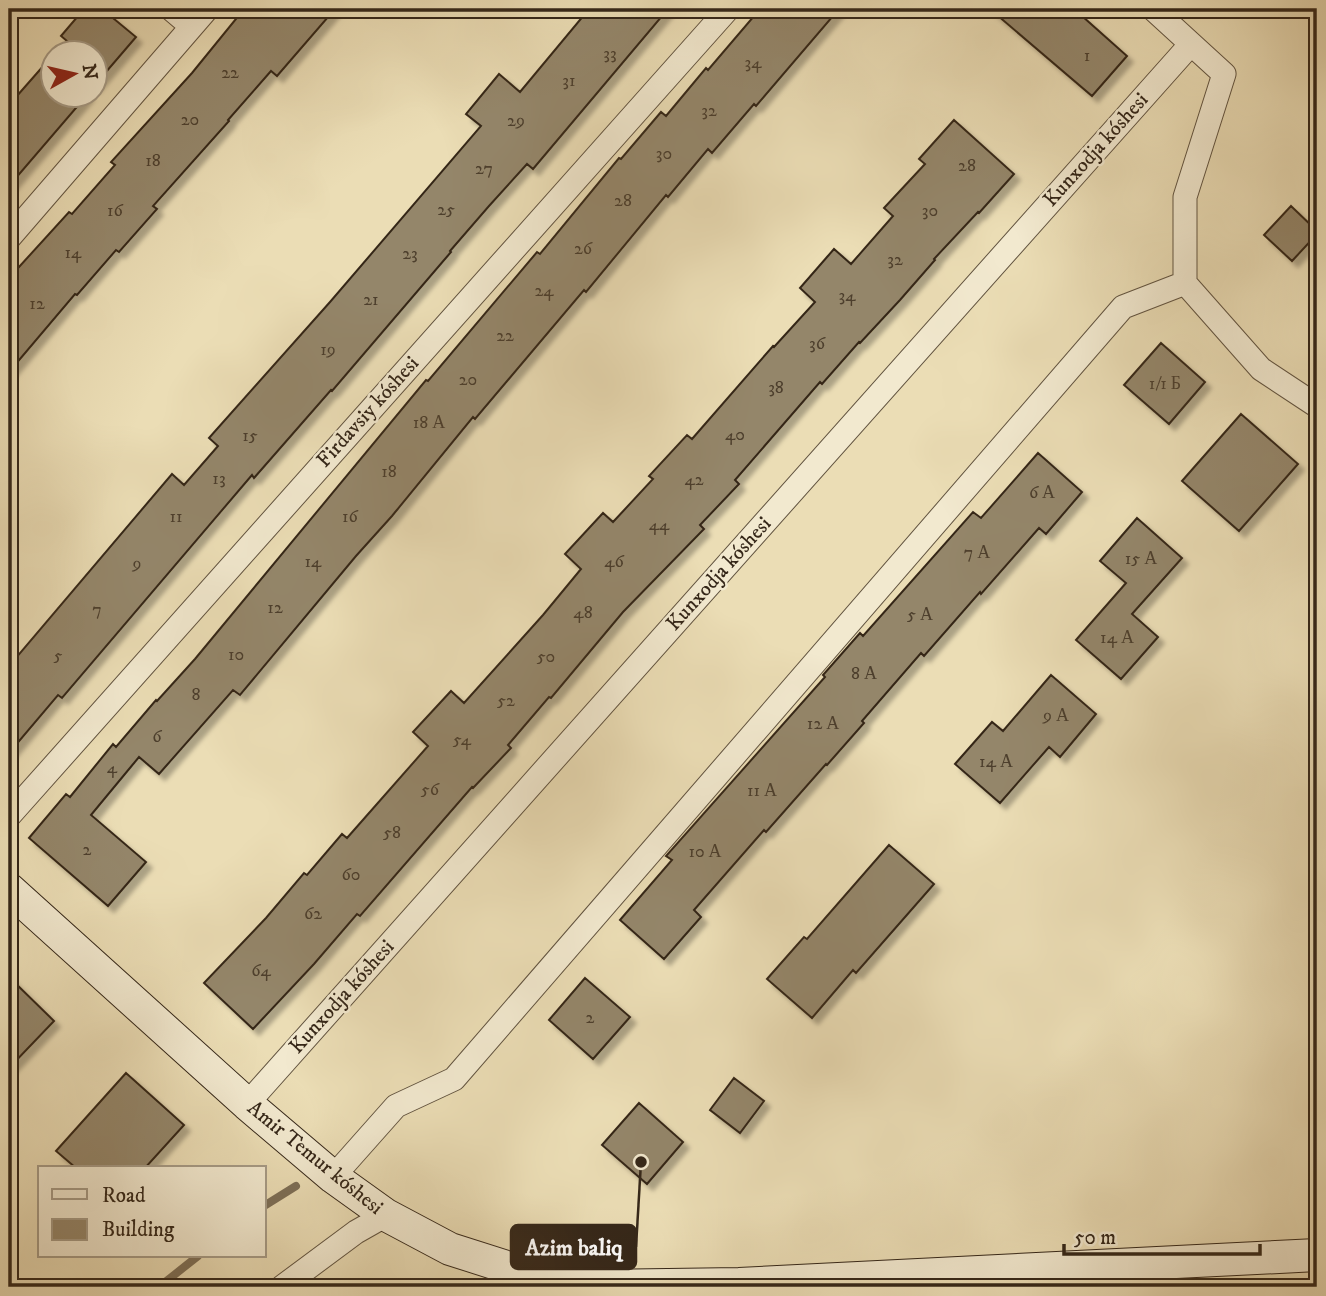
<svg xmlns="http://www.w3.org/2000/svg" width="1326" height="1296" font-family="'IM FELL DW Pica',serif">
  <style>
    .lines { fill: none; stroke-linecap: round; stroke-linejoin: round }
    .stream { stroke: #7d6f57; stroke-width: 8 }
    .building { fill: #94866a; stroke: #352719; stroke-width: 2; filter: url(#shadow) }
    .street-casing { stroke: #625440; stroke-width: 25 }
    .secondary-casing { stroke: #352719; stroke-width: 34 }
    .street { stroke: #f2e9cf; stroke-width: 23 }
    .secondary { stroke: #f2e9cf; stroke-width: 32 }
    .labels { text-anchor: middle; dominant-baseline: central; stroke-width: 5; stroke-linejoin: round; paint-order: stroke }
    .number-label { font-size: 18px; fill: #4d3f2d }
    .street-label { font-size: 21px; fill: #352719; stroke: #f2e9cf }
    .leader { fill: none; stroke: #352719; stroke-width: 2.5 }
    .callout-dot { fill: #352719; stroke: #f2e9cf; stroke-width: 2.5 }
    .callout { fill: #352719; stroke: #352719; stroke-width: 2.5 }
    .callout-label { font-size: 23px; text-anchor: middle; font-weight: bold; fill: #fff }
  </style>
  <defs>
    <filter id="shadow"><feDropShadow dx="6" dy="6" stdDeviation="2" flood-color="#0004"/></filter>
  </defs>
  <rect width="100%" height="100%" fill="#ebddb5"/>
  <filter id="stains"><feTurbulence type="fractalNoise" baseFrequency=".00286" numOctaves="4"/><feColorMatrix values="0 0 0 0 .2 0 0 0 0 .09 0 0 0 0 .02 0 0 0 .5 -.17"/></filter>
  <radialGradient id="worn" r=".72"><stop offset=".6" stop-color="#630" stop-opacity="0"/><stop offset="1" stop-color="#630" stop-opacity=".3"/></radialGradient>
  <g class="lines">
    <path class="stream" d="M264 1206 296 1186
      M159 1287 198 1256"/>
  </g>
  <path class="building" d="M84 9H102L136 37 94 86V52H80L61 36Z
    M244 9H335L277 76 271 71 228 120 229 121 153 206 157 209 119 252 116 250 77 295 75 294 9 372V278L69 212 72 214 115 165 111 162 192 73Z
    M589 9H668L533 169 527 164 489 206 450 251 451 252 332 391 331 390 254 478 252 475 62 698 58 695 9 753V666L172 474 184 485 218 446 209 438 330 302 481 126 466 114 499 74 520 92Z
    M760 9H839L756 106 754 104 712 153 708 149 668 197 666 195 586 292 584 290 475 419 473 417 392 516 356 556 240 695 233 690 159 774 139 757 91 815 146 862 108 906 29 838 66 794 70 797 113 744 116 747 156 700 157 701 195 659 426 380 428 381 537 252 540 254 619 158 621 159 661 112 666 116 706 68 708 70Z
    M990 9H1071L1080 17 1082 16 1127 56 1092 96Z
    M52 56V94H88L9 186V105Z
    M954 120 1014 174 979 213 978 212 934 259 935 260 900 300 860 343 859 342 822 384 820 382 735 480 739 484 700 525 704 529 623 612 551 698 549 697 508 745 511 748 473 788 472 787 360 916 357 914 314 964 253 1029 204 983 266 918 304 873 307 875 342 834 347 838 428 746 413 732 451 691 464 703 543 615 581 569 565 554 603 513 613 522 653 479 649 476 687 435 692 439 773 346 774 347 815 302 800 288 834 249 851 264 893 216 884 208 925 164 919 159Z
    M1291 206 1317 231V234L1292 261 1264 235Z
    M1161 343 1205 382 1169 424 1124 385Z
    M1241 414 1298 464 1239 531 1182 481Z
    M1038 453 1082 492 1046 534 1039 528 981 594 980 592 924 656 921 653 862 721 864 723 827 765 826 764 766 832 764 830 694 910 701 917 664 959 620 920 672 860 666 856 825 677 823 675 860 633 863 636 973 512 981 518Z
    M1137 518 1182 558 1132 614 1158 637 1121 679 1076 640 1126 583 1100 561Z
    M1051 675 1096 714 1060 757 1049 747 1000 803 955 764 992 722 1003 731Z
    M889 845 934 884 856 973 853 970 812 1018 767 979 804 937 807 939Z
    M9 977 54 1021 9 1068Z
    M585 978 630 1017 593 1059 549 1020Z
    M126 1073 184 1125 145 1168H76L56 1151Z
    M734 1078 764 1101 740 1133 710 1110Z
    M639 1103 683 1142 647 1184 602 1145Z"/>
  <g class="lines">
    <defs>
      <path id="street" d="M171 9 191 26
        M1153 9 1224 74 1185 197V283L1261 369 1317 406
        M9 238 207 9
        M9 816 728 9
        M247 1104 1191 44
        M333 1177 396 1106 454 1079 1123 307 1185 283
        M282 1287 356 1232 386 1215"/>
      <path id="secondary" d="M9 889 247 1104 333 1177 386 1215 450 1249 541 1278 597 1286 739 1284 1317 1255"/>
    </defs>
    <use href="#street" class="street-casing"/>
    <use href="#secondary" class="secondary-casing"/>
    <use href="#street" class="street"/>
    <use href="#secondary" class="secondary"/>
  </g>
  <g class="labels">
    <g class="number-label">
      <text x="610" y="54">33</text>
      <text x="1087" y="56">1</text>
      <text x="753" y="63">34</text>
      <text x="230" y="73">22</text>
      <text x="569" y="81">31</text>
      <text x="709" y="111">32</text>
      <text x="190" y="120">20</text>
      <text x="516" y="121">29</text>
      <text x="664" y="154">30</text>
      <text x="153" y="161">18</text>
      <text x="967" y="166">28</text>
      <text x="484" y="169">27</text>
      <text x="623" y="201">28</text>
      <text x="446" y="210">25</text>
      <text x="115" y="211">16</text>
      <text x="930" y="211">30</text>
      <text x="583" y="249">26</text>
      <text x="73" y="253">14</text>
      <text x="410" y="254">23</text>
      <text x="895" y="260">32</text>
      <text x="544" y="291">24</text>
      <text x="847" y="296">34</text>
      <text x="371" y="300">21</text>
      <text x="37" y="304">12</text>
      <text x="505" y="336">22</text>
      <text x="817" y="344">36</text>
      <text x="328" y="350">19</text>
      <text x="468" y="380">20</text>
      <text x="1165" y="384">1/1 Б</text>
      <text x="776" y="388">38</text>
      <text x="429" y="423">18 А</text>
      <text x="735" y="435">40</text>
      <text x="250" y="436">15</text>
      <text x="389" y="472">18</text>
      <text x="219" y="479">13</text>
      <text x="694" y="480">42</text>
      <text x="1042" y="493">6 А</text>
      <text x="176" y="517">11</text>
      <text x="350" y="517">16</text>
      <text x="659" y="525">44</text>
      <text x="977" y="553">7 А</text>
      <text x="1141" y="559">15 А</text>
      <text x="313" y="562">14</text>
      <text x="614" y="562">46</text>
      <text x="137" y="564">9</text>
      <text x="275" y="608">12</text>
      <text x="97" y="610">7</text>
      <text x="583" y="613">48</text>
      <text x="920" y="615">5 А</text>
      <text x="1117" y="638">14 А</text>
      <text x="236" y="655">10</text>
      <text x="58" y="656">5</text>
      <text x="546" y="657">50</text>
      <text x="864" y="674">8 А</text>
      <text x="196" y="695">8</text>
      <text x="506" y="701">52</text>
      <text x="1056" y="716">9 А</text>
      <text x="823" y="724">12 А</text>
      <text x="157" y="737">6</text>
      <text x="462" y="740">54</text>
      <text x="996" y="762">14 А</text>
      <text x="112" y="768">4</text>
      <text x="430" y="790">56</text>
      <text x="762" y="791">11 А</text>
      <text x="392" y="833">58</text>
      <text x="87" y="850">2</text>
      <text x="705" y="852">10 А</text>
      <text x="351" y="875">60</text>
      <text x="313" y="914">62</text>
      <text x="261" y="971">64</text>
      <text x="590" y="1018">2</text>
    </g>
    <g class="street-label">
      <text transform="translate(1096 150) rotate(-48)">Kunxodja kóshesi</text>
      <text transform="translate(368 412) rotate(-48)">Firdavsiy kóshesi</text>
      <text transform="translate(719 574) rotate(-48)">Kunxodja kóshesi</text>
      <text transform="translate(342 997) rotate(-48)">Kunxodja kóshesi</text>
      <text transform="translate(315 1158) rotate(39)">Amir Temur kóshesi</text>
    </g>
  </g>
  <path class="leader" d="M641 1162L636 1247"/>
  <circle class="callout-dot" cx="641" cy="1162" r="7"/>
  <rect class="callout" x="511" y="1225" width="125" height="44" rx="7"/>
  <g class="callout-label">
    <text x="574" y="1255">Azim baliq</text>
  </g>
  <rect width="1326" height="1296" fill="none" stroke="#ebddb5" stroke-width="35"/>
  <rect x="10" y="10" width="1305" height="1275" fill="none" stroke="#352719" stroke-width="3.5"/>
  <rect x="18" y="18" width="1291" height="1261" fill="none" stroke="#352719" stroke-width="2"/>
  <rect x="38" y="1166" width="228" height="91" fill="#f2e9cf" stroke="#a69b86" stroke-width="2"/>
  <rect x="52" y="1189" width="35" height="10" fill="#f2e9cf" stroke="#a69b86" stroke-width="2"/>
  <text x="102" y="1202" font-size="21" fill="#352719">Road</text>
  <rect x="52" y="1219" width="35" height="21" fill="#94866a" stroke="#a69b86" stroke-width="2"/>
  <text x="102" y="1236" font-size="21" fill="#352719">Building</text>
  <g transform="translate(74 74) rotate(82)"><circle r="33" fill="#f2e9cf" stroke="#a69b86" stroke-width="2"/>
  <path d="M0-5L12 26L0 18L-12 26Z" fill="#8f2418"/>
  <text y="-10" font-size="19" font-weight="bold" text-anchor="middle" fill="#352719">N</text>
  </g>
  <path d="M1064 1244v10h196v-10" fill="none" stroke="#352719" stroke-width="3.5"/>
  <text x="1074" y="1244" font-size="21" fill="#352719" stroke="#f2e9cf" stroke-width="5" paint-order="stroke">50 m</text>
  <rect width="100%" height="100%" filter="url(#stains)"/>
  <rect width="100%" height="100%" fill="url(#worn)"/>
</svg>
